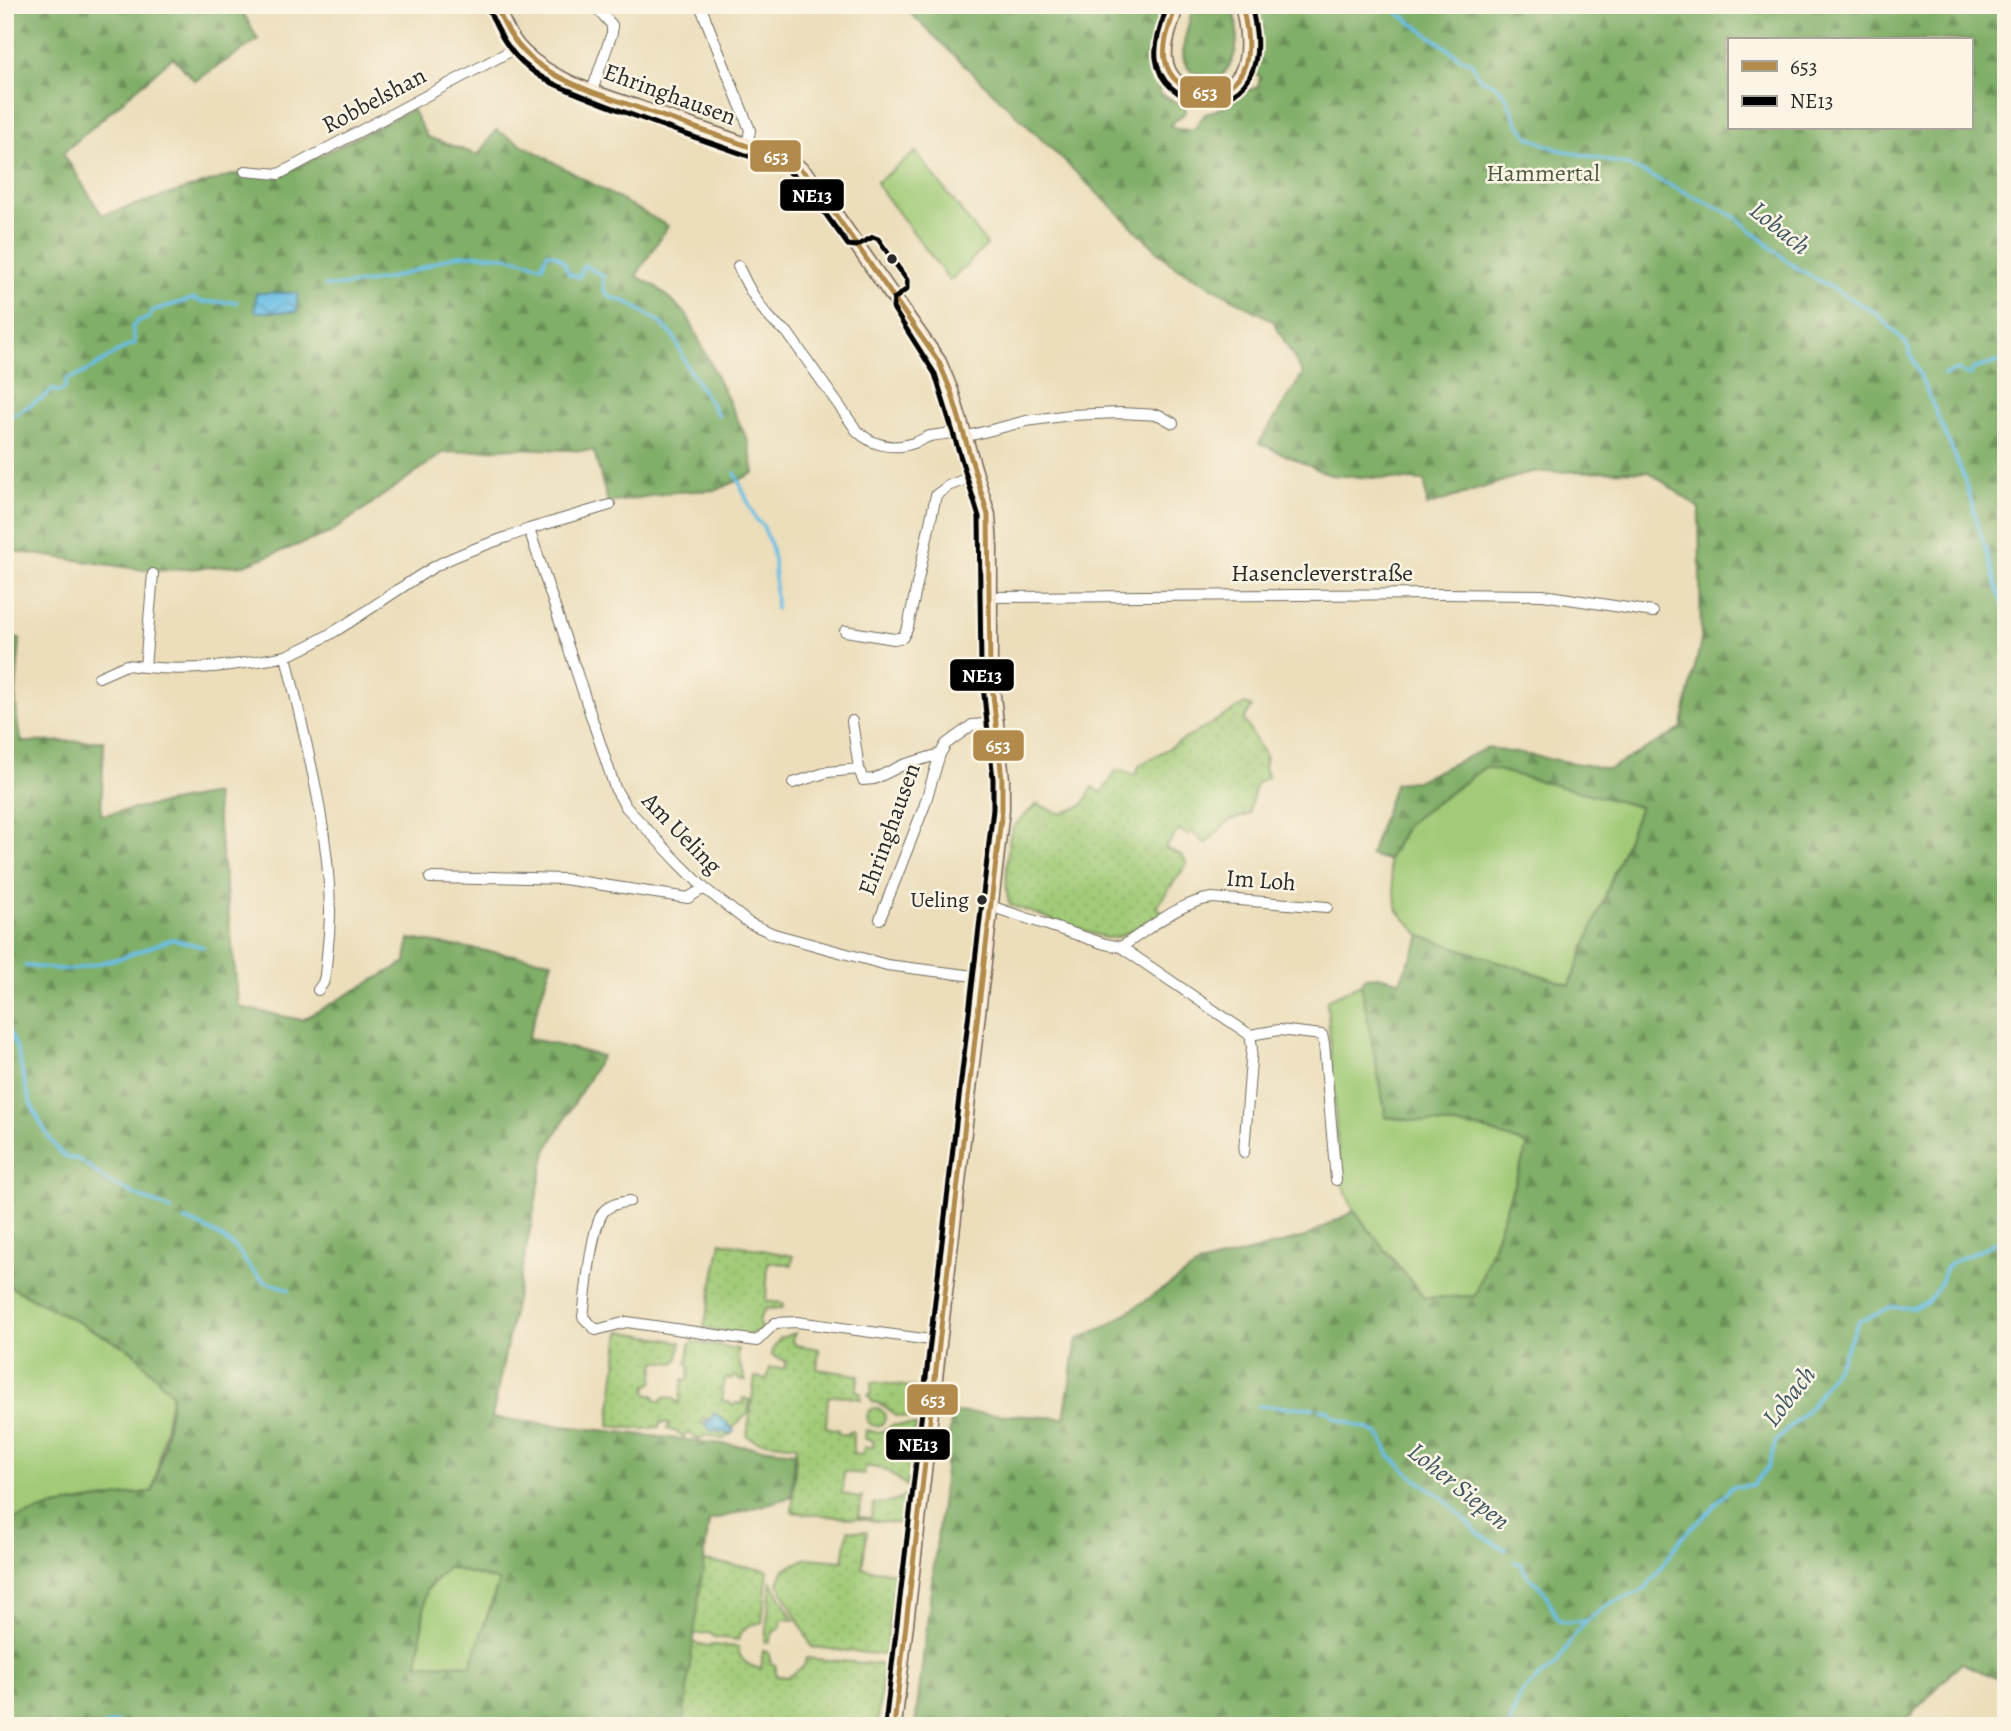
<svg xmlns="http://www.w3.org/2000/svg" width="2011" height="1731" font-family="Alegreya,serif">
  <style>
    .green { fill: #a1cb77; stroke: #667b51; stroke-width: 2 }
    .forest { fill: url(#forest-firs); stroke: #566d4a; stroke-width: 2; fill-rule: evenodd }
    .garden { fill: url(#garden-dots); stroke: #667b51; stroke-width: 2 }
    .water { fill: url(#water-waves); stroke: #4a7488; stroke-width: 2 }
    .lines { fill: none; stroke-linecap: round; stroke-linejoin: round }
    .stream { stroke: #69bee5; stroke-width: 3.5 }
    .street-casing { stroke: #6f6a5d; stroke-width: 12 }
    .secondary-casing { stroke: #6f6a5d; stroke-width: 17 }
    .street { stroke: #fff; stroke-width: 10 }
    .secondary { stroke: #fbe5cf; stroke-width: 14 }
    .bus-1-casing { stroke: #fcf5e5; stroke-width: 10 }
    .bus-2-casing { stroke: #fcf5e5; stroke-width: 10 }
    .bus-1 { stroke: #b28b4c; stroke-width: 5 }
    .bus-2 { stroke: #000; stroke-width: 5 }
    .bus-dot { fill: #2b2b2b; stroke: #fcf5e5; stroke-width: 2.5 }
    .labels { text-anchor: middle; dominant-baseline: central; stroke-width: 5; stroke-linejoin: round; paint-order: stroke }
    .bus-label { font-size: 22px; fill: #2b2b2b; stroke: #fcf5e5; text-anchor: end }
    .street-label { font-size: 24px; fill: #2b2b2b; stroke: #fcf5e5 }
    .park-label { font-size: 24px; fill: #4e5b42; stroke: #fcf5e5 }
    .water-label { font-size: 26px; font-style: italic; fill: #3e5763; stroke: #fcf5e5 }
    .line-badge { stroke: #fcf5e5; stroke-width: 2.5 }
    .badge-label { font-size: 19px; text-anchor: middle; font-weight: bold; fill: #fff }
  </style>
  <defs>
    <pattern id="forest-firs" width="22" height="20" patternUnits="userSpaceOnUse" patternTransform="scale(1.75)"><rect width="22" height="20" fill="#80af68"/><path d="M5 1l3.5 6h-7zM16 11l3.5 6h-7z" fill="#698f56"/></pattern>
    <pattern id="garden-dots" width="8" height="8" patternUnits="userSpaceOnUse" patternTransform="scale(1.75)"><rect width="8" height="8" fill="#a1cb77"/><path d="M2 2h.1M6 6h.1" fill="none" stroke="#8bae67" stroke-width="1.8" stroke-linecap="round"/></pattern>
    <pattern id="water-waves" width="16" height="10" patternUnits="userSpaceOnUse" patternTransform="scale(1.75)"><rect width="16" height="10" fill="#69bee5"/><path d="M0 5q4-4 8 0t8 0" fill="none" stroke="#579bba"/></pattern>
  </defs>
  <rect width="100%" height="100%" fill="#fcf5e5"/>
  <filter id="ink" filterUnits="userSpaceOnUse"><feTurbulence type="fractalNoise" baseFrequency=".0143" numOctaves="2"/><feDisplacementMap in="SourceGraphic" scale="14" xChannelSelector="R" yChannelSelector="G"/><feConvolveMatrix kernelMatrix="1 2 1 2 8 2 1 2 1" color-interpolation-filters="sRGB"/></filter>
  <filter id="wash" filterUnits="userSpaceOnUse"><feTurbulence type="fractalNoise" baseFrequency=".00686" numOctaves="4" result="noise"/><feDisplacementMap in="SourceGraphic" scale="28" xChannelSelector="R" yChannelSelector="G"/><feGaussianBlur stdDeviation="1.57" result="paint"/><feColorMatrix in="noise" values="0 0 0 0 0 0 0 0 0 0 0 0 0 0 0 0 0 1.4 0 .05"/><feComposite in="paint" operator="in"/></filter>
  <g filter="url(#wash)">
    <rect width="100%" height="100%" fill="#ecdebb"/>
    <path class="green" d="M916 152 987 245 950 281 876 183Z
      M1485 767 1641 807 1570 985 1421 936 1398 911 1388 860 1407 824Z
      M1361 984 1386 1117 1484 1129 1528 1145 1475 1296 1424 1298 1354 1211 1340 1179 1327 1000Z
      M5 1284 131 1350 172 1393 153 1491 55 1506 5 1522Z
      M447 1567 499 1580 471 1665 418 1664 426 1591Z"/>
    <path class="forest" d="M5 5H239L258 40 195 81 173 57 63 153 102 215 235 174 280 176 412 109 427 137 478 155 496 130 668 226 636 276 657 287 687 315 748 441 754 473 717 490 674 492 608 503 594 451 512 448 443 453 330 533 244 565 152 571 5 550Z
      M902 5H1167C1155 41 1151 57 1160 94L1186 107 1185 113 1170 125 1177 129 1193 130 1205 114 1229 105 1245 91 1258 87 1260 77 1253 71 1256 40 1250 5H2006V1682L1961 1663 1900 1726H915L952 1412 1064 1418 1077 1340 1107 1326 1199 1265 1305 1237 1354 1211 1424 1298 1475 1296 1528 1145 1484 1129 1386 1117 1361 984 1365 977 1379 976 1400 981 1421 936 1570 985 1640 807 1485 767 1407 824 1388 860 1370 855 1395 783 1416 781 1487 748 1609 769 1681 729 1701 641 1699 508 1648 471 1531 472 1427 506 1425 481 1330 475 1259 443 1303 374 1273 321 1171 264ZM1729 40H1971V128H1729Z
      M1193 5H1233C1239 31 1241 58 1220 77 1165 78 1186 41 1193 5Z
      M5 637 20 639C18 674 11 709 22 742L104 741 101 815 215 794 239 1007 302 1020 406 962 409 939 552 961 528 1038 602 1056 546 1151 492 1418 795 1452 791 1497 709 1521 683 1726H5V1522L55 1506 153 1491 164 1447 172 1394 131 1350 5 1284ZM447 1567 499 1581 471 1665 418 1664 426 1591Z"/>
    <path class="garden" d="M1245 704 1252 707 1244 720 1266 758 1264 768 1268 777 1255 785C1255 796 1249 803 1250 814L1229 821 1205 844 1191 831 1188 835 1179 830 1165 848 1182 855 1187 864 1156 907 1164 913 1119 937 1105 938 1010 905C1004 895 1007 838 1013 828 1019 819 1030 811 1037 804L1061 814 1083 805 1093 787 1102 793 1116 771 1123 770 1134 776 1140 765Z
      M721 1242 793 1256 792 1265 768 1262 766 1301 783 1303 782 1308 765 1309 759 1320 761 1331C744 1338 722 1331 704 1328Z
      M620 1331 681 1342 678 1359 674 1363 656 1361 653 1383 647 1385 646 1392 649 1395 655 1396 656 1400 662 1401 664 1397 673 1398 679 1404 683 1380H688L690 1367 687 1364 690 1344 693 1342 738 1349 737 1357 746 1381 740 1380 736 1376 732 1379 726 1378 721 1391 723 1394 722 1401 729 1402 733 1406 736 1403 742 1404 743 1398 750 1400 748 1413 732 1429 716 1414 712 1420 703 1418 701 1423 731 1434 723 1439 707 1435 698 1439 687 1433 683 1437 679 1433 667 1429 669 1424 661 1422 659 1427 643 1429 609 1426Z
      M795 1333 792 1340 796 1345 819 1349 817 1369 859 1375 856 1391 861 1393V1399L837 1395 828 1397 826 1427 839 1430 838 1433 848 1435 849 1431H853V1454L862 1455 864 1447H873L874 1441 865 1439 866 1430C876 1433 884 1433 892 1425H916L908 1487 886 1470 866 1466 864 1474 844 1472 842 1493 858 1498 862 1496 858 1517 871 1518 874 1504 890 1503 907 1495 903 1524 792 1512 797 1446 756 1441 747 1436 755 1377 767 1379 770 1368H785L786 1361 772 1356 773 1349 780 1338Z
      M872 1382 920 1388 917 1419 896 1416C888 1409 885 1404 873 1402L868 1395 871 1394Z
      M867 1417a9 9 0 1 1 18 0a9 9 0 1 1-18 0Z
      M848 1530 867 1532 862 1568 896 1573 885 1655 812 1647 778 1583 784 1569 807 1558 843 1561Z
      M704 1561 768 1570 762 1623C750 1623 741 1629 738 1640L714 1637 710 1633 694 1634Z
      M771 1581 794 1620 781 1619 780 1629 774 1631 769 1642H765Z
      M693 1642 707 1647 712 1645 738 1647C739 1661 749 1666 761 1669L763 1651 768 1652 771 1663 776 1666V1676L788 1677 804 1666 806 1658 884 1665 877 1726H683Z"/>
    <path class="water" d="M256 293H297V312H255Z
      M714 1413 726 1422 734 1431 731 1434 710 1430 707 1425H705L707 1420H711Z"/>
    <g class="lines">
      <path class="stream" d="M1387 5 1461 58 1472 63 1479 78 1496 85 1506 96 1517 122 1529 137 1556 149 1627 165 1733 215 1792 265 1876 313 1906 343 1963 475 2006 616
        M325 286C356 286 387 280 416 270 431 265 446 256 462 255 494 254 511 256 542 266L547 253C561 255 564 261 569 274L579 277 584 265 603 276 604 291 612 298 627 302 661 323 674 337 688 368 718 415
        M1944 375 1958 370 1970 376 1973 369 2002 361 2006 357
        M5 419 41 399 53 389 58 392 64 389 67 379C90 374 112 352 135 343L132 327 138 321 147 319 154 310 182 302 193 299 202 302H237
        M735 473 755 518 763 526 771 545 774 561 776 609
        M25 966 71 970 124 957 172 939 203 947
        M5 968H7
        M5 1026C21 1045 21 1080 31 1103 36 1116 54 1150 66 1157 71 1160 71 1157 77 1159 90 1165 100 1177 112 1184 120 1188 128 1190 136 1195 148 1202 160 1203 171 1210
        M185 1220C199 1224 229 1240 238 1251 246 1261 252 1273 264 1281 272 1286 281 1284 289 1290
        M1257 1406 1314 1408
        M1320 1409 1329 1411 1335 1418 1371 1430 1381 1437 1390 1456 1414 1478 1441 1496 1479 1534 1506 1550
        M1515 1562 1521 1564C1527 1580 1538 1582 1546 1594 1550 1601 1555 1619 1563 1622 1571 1624 1577 1619 1585 1622
        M103 1726 115 1723 129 1726
        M1510 1726 1519 1696 1540 1676 1556 1665 1571 1640 1585 1622 1607 1605 1646 1589 1682 1537 1710 1511 1731 1487 1753 1485 1769 1465 1776 1441 1812 1405 1842 1358 1858 1322 1891 1307 1912 1308 1928 1302 1939 1286 1945 1269 1952 1262 2006 1238"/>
    </g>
  </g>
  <g filter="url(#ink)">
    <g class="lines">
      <defs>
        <path id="street" d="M700 5 750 130 747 146
          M592 91 612 33V25L594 5
          M245 171 279 174 518 47
          M738 266C748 288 764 319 787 332L857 431C873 446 893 450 914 443 920 441 924 438 930 436 940 434 951 434 963 431
          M964 437 1026 421 1070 415 1120 413 1159 415 1173 423
          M529 529 610 505
          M153 574 145 667C193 672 239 665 286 656
          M990 597 1445 594 1543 595 1653 612
          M845 631 894 639 903 637 908 627 936 495 948 486 976 475
          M99 677 126 665 145 667
          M852 721 859 769
          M793 783 828 772 859 769 863 780 874 779 903 765 940 754
          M430 878 481 879 490 877 564 879 688 898 704 888
          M990 906 1105 944 1121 947C1148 930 1179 902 1212 898L1327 907
          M880 919 924 807 940 754 946 744 972 725 996 723
          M1121 947 1250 1035 1252 1047 1244 1152
          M318 990 323 983 325 976C327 954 330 932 330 911 329 824 305 740 286 656 342 633 383 597 434 567 459 552 501 540 529 529L615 788 626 807 679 863 704 888 749 923 774 934 887 965 982 977
          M1250 1035 1279 1030 1322 1035 1324 1043 1336 1180
          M630 1201C622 1202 612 1204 605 1210 591 1223 586 1295 583 1317L596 1330 627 1322 757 1341 775 1323 797 1322 938 1341"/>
        <path id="secondary" d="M496 5C502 22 510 39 523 52 553 82 600 95 639 108 687 125 735 140 782 158L797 166 809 177 939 362 951 391 988 515 990 548V667L1002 779V810L894 1726
          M1176 5C1173 22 1163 40 1165 58 1169 96 1221 107 1241 74 1252 54 1247 26 1242 5"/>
      </defs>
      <use href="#street" class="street-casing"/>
      <use href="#secondary" class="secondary-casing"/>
      <use href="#street" class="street"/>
      <use href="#secondary" class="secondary"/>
      <defs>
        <path id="bus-1" d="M496 5C514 55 546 74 593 92L782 158 797 166 809 177 939 362 951 391 988 515 990 667 1002 779V810L894 1726
          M1176 5C1172 22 1162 41 1165 59 1172 100 1232 105 1245 65 1251 46 1246 24 1242 5"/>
        <path id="bus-2" d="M1167 5C1163 22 1154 40 1156 58 1162 108 1236 118 1253 69 1260 49 1256 26 1251 5
          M488 8C498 32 509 53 530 69 548 84 572 91 593 100 656 125 721 146 785 169L803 183 848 245 856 246 873 237 878 239 907 280V289L894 299 893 308 935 374 979 517 981 667 993 779V809L885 1725"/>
      </defs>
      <use href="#bus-1" class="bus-1-casing"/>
      <use href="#bus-2" class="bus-2-casing"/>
      <use href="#bus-1" class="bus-1"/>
      <use href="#bus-2" class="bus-2"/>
    </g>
  </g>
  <g class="bus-dot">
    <circle cx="892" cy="259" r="6"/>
    <circle cx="982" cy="900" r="6"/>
  </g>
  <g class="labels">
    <g class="bus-label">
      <text x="969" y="900">Ueling</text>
    </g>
    <g class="street-label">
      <text transform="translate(670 94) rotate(20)">Ehringhausen</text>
      <text transform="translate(374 100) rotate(-28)">Robbelshan</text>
      <text x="1322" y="573">Hasencleverstraße</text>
      <text transform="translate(889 829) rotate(-70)">Ehringhausen</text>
      <text transform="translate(682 833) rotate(46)">Am Ueling</text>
      <text transform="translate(1261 880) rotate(4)">Im Loh</text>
    </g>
    <g class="park-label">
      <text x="1543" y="173">Hammertal</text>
    </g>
    <g class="water-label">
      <text transform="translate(1780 228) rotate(39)">Lobach</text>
      <text transform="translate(1789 1396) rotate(-52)">Lobach</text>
      <text transform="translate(1459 1486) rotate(39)">Loher Siepen</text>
    </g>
  </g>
  <g class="line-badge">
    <rect x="1179" y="75" width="53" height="34" rx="7" fill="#b28b4c"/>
    <rect x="749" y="139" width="53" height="34" rx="7" fill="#b28b4c"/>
    <rect x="779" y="178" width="66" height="34" rx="7" fill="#000"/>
    <rect x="949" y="658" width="66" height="34" rx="7" fill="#000"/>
    <rect x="972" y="729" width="53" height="33" rx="7" fill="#b28b4c"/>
    <rect x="906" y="1383" width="53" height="33" rx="7" fill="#b28b4c"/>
    <rect x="885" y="1428" width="66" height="33" rx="7" fill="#000"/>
  </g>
  <g class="badge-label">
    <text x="1205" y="99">653</text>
    <text x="776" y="163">653</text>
    <text x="812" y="202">NE13</text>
    <text x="982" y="682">NE13</text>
    <text x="998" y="752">653</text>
    <text x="933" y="1406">653</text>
    <text x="918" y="1451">NE13</text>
  </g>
  <rect width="2011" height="1731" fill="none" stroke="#fcf5e5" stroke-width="28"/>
  <rect x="1728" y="38" width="245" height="91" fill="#fcf5e5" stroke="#a8a49b" stroke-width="2"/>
  <rect x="1742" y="61" width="35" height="10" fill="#b28b4c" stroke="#a8a49b" stroke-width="2"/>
  <text x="1790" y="74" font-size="21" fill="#2b2b2b">653</text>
  <rect x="1742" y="96" width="35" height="10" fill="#000000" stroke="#a8a49b" stroke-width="2"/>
  <text x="1790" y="108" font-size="21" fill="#2b2b2b">NE13</text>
</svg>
